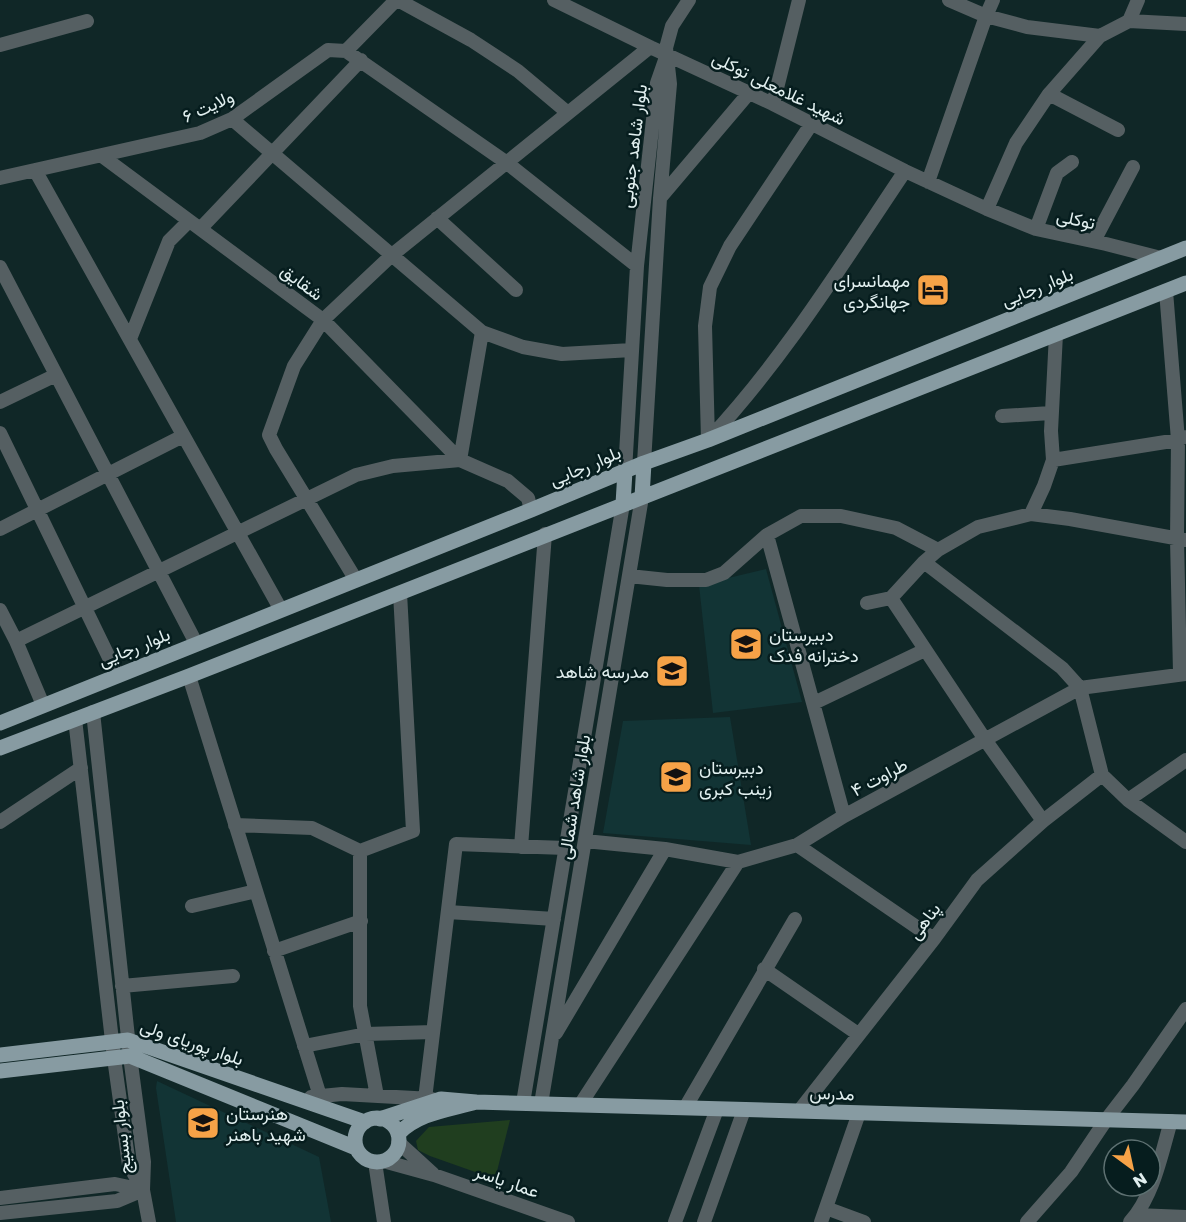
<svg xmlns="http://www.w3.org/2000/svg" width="1186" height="1222" font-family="Poppins,Vazirmatn,sans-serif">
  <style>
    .built { fill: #123435 }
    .green { fill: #203e1f }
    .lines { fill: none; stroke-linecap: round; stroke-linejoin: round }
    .minor { stroke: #555f62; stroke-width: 14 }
    .major { stroke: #879ba2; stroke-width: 15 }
    .labels { text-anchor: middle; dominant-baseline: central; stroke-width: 5; stroke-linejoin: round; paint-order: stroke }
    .street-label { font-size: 18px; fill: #e1efef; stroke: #061d1e }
    .poi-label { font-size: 18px; fill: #e1efef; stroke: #061d1e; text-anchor: start }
  </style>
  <rect width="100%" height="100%" fill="#102727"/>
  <path class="built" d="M766 569 802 702 713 713 699 585Z
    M730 717 751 845 603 833 623 721Z
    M157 1081 319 1157 331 1222H176L156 1088Z"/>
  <path class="green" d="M510 1120 495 1179 430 1156 418 1150 416 1141 429 1127Z"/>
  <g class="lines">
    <path class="minor" d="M398 0 471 40 518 71 568 113
      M554 0 650 47 773 104 905 171 987 209 1036 229 1106 244 1161 258
      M949 0 986 16 1027 27 1100 36
      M1129 21 1138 0
      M0 45 87 21
      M346 51 507 163 637 266
      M1049 94 1118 130
      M773 104 799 0
      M232 119 482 332 523 347 562 354 632 350
      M102 156 323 320 460 460
      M35 170 281 610
      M0 178 200 133 232 119 328 50 346 51 396 0
      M928 182 986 16 993 0
      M660 198 749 93
      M987 209 1016 143 1049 94 1100 36 1129 21 1186 24
      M437 218 516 290
      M201 228 361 60
      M1036 229 1057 173 1072 162
      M1094 241 1133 167
      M0 267 196 643
      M1166 291 1178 440 1177 539 1180 673
      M130 339 169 241 188 222
      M0 402 56 375
      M1002 416 1051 413
      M0 433 117 674
      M708 440 705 326 710 287 730 246 812 123
      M708 440C784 359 843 263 905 171
      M460 460 482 332
      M1053 460 1178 440 1184 437
      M644 463 660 198 670 84 666 48 672 26 689 0
      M625 471 637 266 657 83 665 60
      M1031 514 1044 486 1053 460 1051 431 1056 334
      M0 529 183 436
      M767 535 844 816
      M1186 540 1070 519 1031 514 978 527 938 550 924 562 1062 668 1080 688 1102 775 1128 800 1186 842
      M924 562 891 598 986 741 1043 821
      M629 576 667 580H706L724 573 767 535 801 516H841L896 528 938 550
      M356 580 276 449 269 435 294 366 323 320 392 255 650 47
      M867 603 891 598
      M0 610 16 641 43 705
      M16 641 356 475 393 466 460 460 508 481 528 498 531 510
      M189 676 320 1096
      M814 703 925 650
      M93 712 130 1056 144 1162 143 1190 149 1222
      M75 719 114 1058 129 1165 142 1188
      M1128 800 1186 760
      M0 822 81 768
      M235 825 312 828 360 851V1006L377 1096
      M585 841 665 849 738 862 797 845 844 816 1080 688 1186 674
      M797 845 934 939
      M521 847 545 534
      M360 851 413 831 400 593
      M192 906 256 891
      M448 912 554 919
      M274 951 361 921
      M764 969 858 1034
      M122 986 233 976
      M556 1033 665 849
      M304 1046 366 1034 433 1032
      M311 1097 342 1094 432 1099
      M425 1099 456 844 566 848
      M523 1103 623 504
      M541 1104 642 497
      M580 1105 738 862
      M685 1108 795 919
      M799 1111 934 939 977 880 1043 821 1102 775
      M398 1142 433 1174
      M383 1161 434 1175 568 1222
      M375 1162 384 1222
      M0 1198 115 1184 143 1190
      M826 1208 864 1222
      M0 1213 117 1201 143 1190
      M1136 1215 1186 1217
      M675 1222 717 1109
      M704 1222 744 1110
      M821 1222 859 1113
      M1027 1222 1071 1172 1106 1120 1133 1085 1186 1009
      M1130 1222C1154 1195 1161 1155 1171 1121"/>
    <path class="major" d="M642 497 644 463
      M623 504 625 471
      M0 723 531 510 644 463 708 440 1186 248
      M0 748 189 676 1186 283
      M0 1055 128 1040 365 1122
      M0 1071 130 1056 356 1148
      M476 1102 1186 1122
      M355 1140a22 22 0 1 1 44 0a22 22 0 1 1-44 0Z
      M380 1119 441 1099 476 1102C448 1110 418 1113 398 1134"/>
  </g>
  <defs>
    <symbol id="hotel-square" viewBox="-11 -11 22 22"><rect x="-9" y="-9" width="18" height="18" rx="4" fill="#f6a247" stroke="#061d1e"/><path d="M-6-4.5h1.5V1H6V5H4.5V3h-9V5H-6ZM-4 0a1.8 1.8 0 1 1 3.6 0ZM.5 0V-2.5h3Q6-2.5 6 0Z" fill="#111"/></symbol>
    <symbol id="school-square" viewBox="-11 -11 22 22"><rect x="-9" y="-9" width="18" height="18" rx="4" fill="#f6a247" stroke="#061d1e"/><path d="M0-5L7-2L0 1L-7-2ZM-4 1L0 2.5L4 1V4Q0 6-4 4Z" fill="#111"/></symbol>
    <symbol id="university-square" viewBox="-11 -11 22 22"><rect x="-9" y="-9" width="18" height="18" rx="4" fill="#f6a247" stroke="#061d1e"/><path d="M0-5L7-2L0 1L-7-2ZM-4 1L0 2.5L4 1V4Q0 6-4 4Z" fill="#111"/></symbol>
  </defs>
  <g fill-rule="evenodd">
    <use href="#hotel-square" x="914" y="271" width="38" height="38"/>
    <use href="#school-square" x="727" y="625" width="38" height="38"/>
    <use href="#school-square" x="653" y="652" width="38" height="38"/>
    <use href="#university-square" x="657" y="758" width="38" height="38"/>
    <use href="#university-square" x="184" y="1104" width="38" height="38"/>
  </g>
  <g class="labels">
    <g class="street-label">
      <text transform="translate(779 88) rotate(26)">شهید غلامعلی توکلی</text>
      <text transform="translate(208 106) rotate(-24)">ولایت ۶</text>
      <text transform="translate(633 146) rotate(-83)">بلوار شاهد جنوبی</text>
      <text transform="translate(1076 219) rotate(12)">توکلی</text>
      <text transform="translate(302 282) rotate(37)">شقایق</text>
      <text transform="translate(1037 287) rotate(-22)">بلوار رجایی</text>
      <text transform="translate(585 466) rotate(-23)">بلوار رجایی</text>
      <text transform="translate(134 647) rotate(-22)">بلوار رجایی</text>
      <text transform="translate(879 777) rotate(-28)">طراوت ۴</text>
      <text transform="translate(574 797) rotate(-81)">بلوار شاهد شمالی</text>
      <text transform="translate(924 921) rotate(-53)">پناهی</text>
      <text transform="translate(192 1042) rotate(19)">بلوار پوریای ولی</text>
      <text transform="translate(832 1093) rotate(2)">مدرس</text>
      <text transform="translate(121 1137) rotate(-96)">بلوار بسیج</text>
      <text transform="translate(507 1181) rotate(19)">عمار یاسر</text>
    </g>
    <g class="poi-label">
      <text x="910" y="280" text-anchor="end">مهمانسرای<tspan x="910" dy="21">جهانگردی</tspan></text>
      <text x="769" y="634">دبیرستان<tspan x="769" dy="21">دخترانه فدک</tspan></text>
      <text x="649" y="671" text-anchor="end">مدرسه شاهد</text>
      <text x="699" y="767">دبیرستان<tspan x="699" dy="21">زینب کبری</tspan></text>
      <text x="226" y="1113">هنرستان<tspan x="226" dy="21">شهید باهنر</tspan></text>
    </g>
  </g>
  <g transform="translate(1132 1168) rotate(147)"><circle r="28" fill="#061d1e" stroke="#5e7172" stroke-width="1.5"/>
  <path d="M0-4.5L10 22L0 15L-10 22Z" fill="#f6a247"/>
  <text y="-9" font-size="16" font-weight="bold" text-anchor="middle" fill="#e1efef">N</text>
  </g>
</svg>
